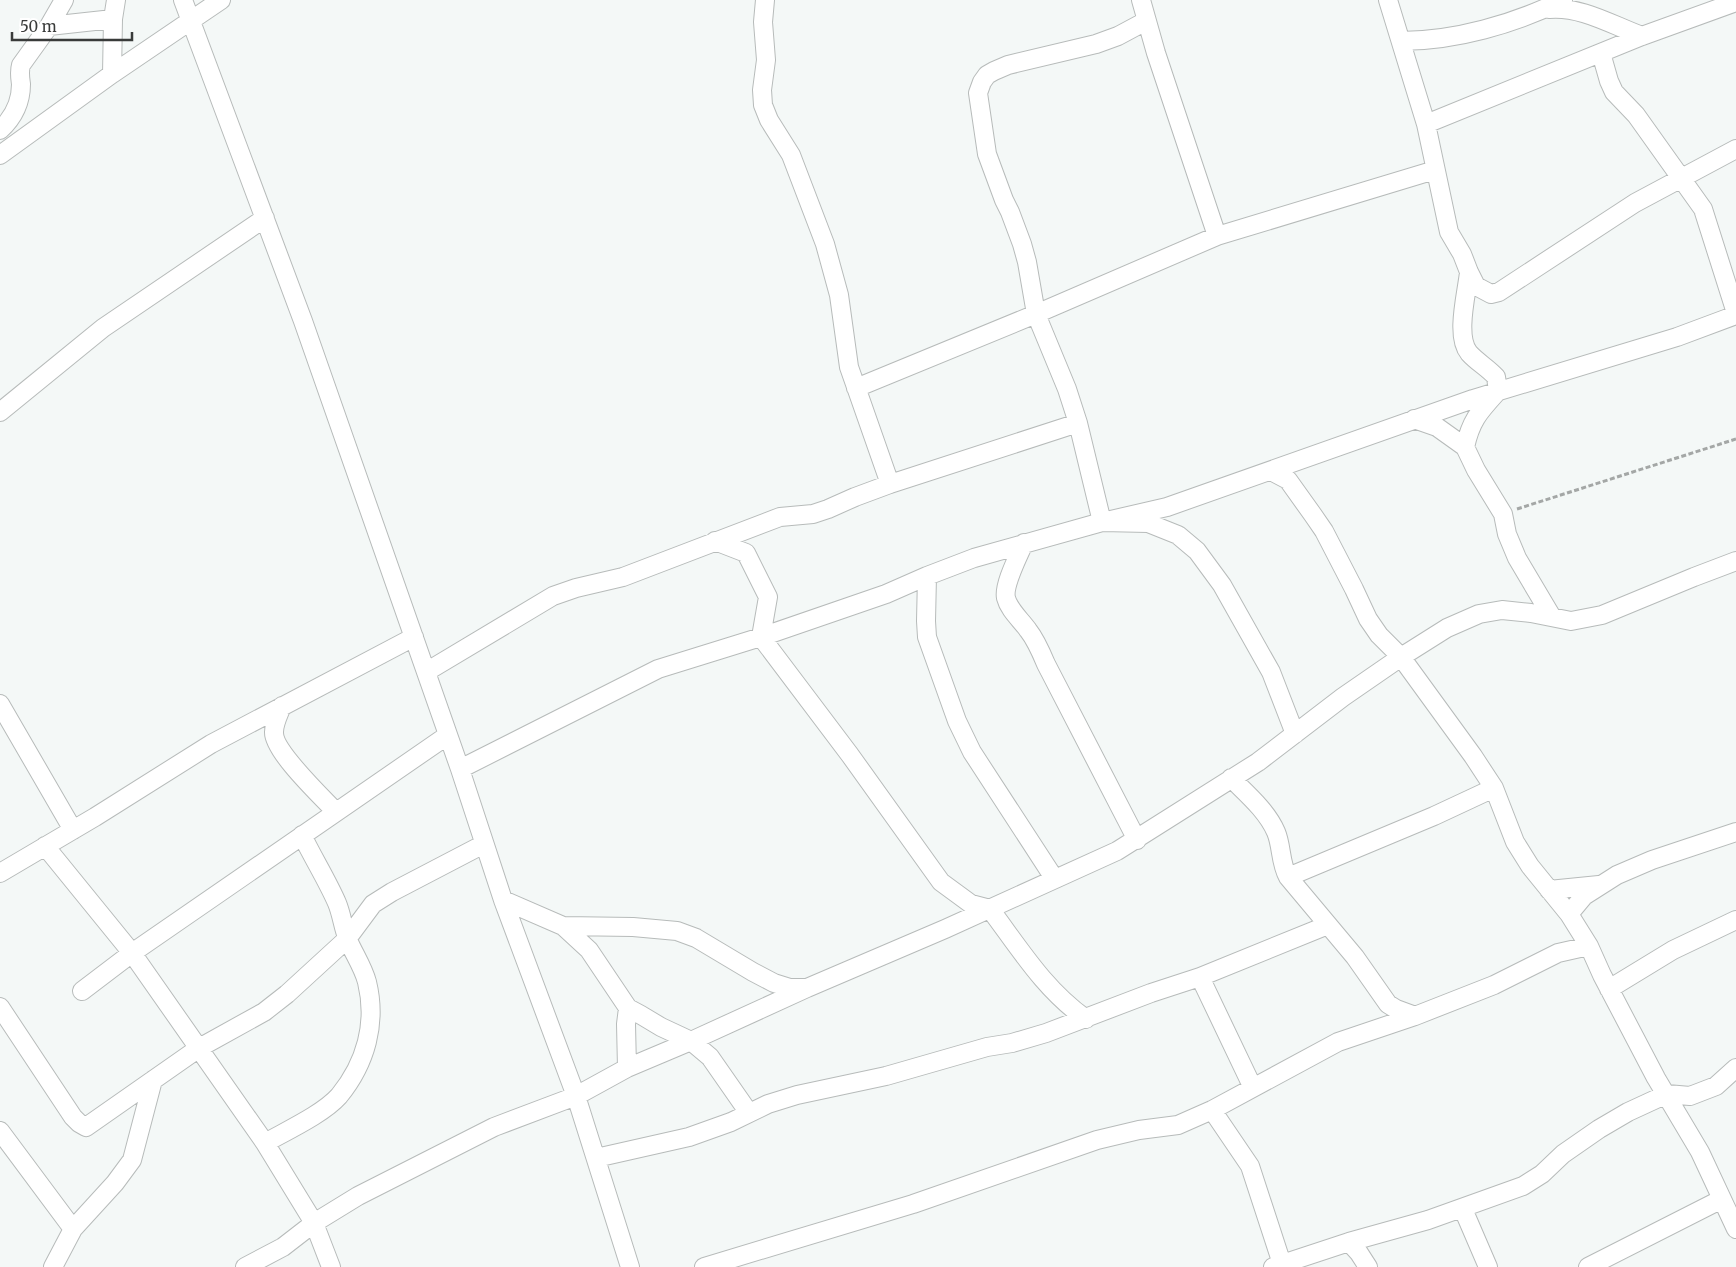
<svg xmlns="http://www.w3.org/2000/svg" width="1736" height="1267" font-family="Merriweather,serif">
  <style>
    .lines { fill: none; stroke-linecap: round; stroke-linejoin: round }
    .street-casing { stroke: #b7bbba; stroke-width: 20 }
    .path { stroke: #a4a7a6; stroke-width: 3; stroke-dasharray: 5 2.5; stroke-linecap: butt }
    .street { stroke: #fff; stroke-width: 18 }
  </style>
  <rect width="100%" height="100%" fill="#f4f8f7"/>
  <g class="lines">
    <defs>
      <path id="street" d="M183 0 303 321 460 769 503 900 576 1096 630 1267
        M765 0 763 22 766 60 762 90 763 105 769 120 791 155 825 244 839 295 849 367 890 484
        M1141 0 1156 53 1217 236
        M1388 0 1426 124 1449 232 1462 254 1469 272 1476 286 1491 294 1499 292 1635 203 1736 149
        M1549 9C1581 6 1612 25 1642 36
        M1146 21 1118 36 1096 44 1008 65 994 71 987 75 982 82 978 93 987 154 1004 200 1010 212 1022 244 1027 262 1036 314 1067 389 1078 423 1102 522 1148 523 1178 535 1197 551 1222 585 1271 672 1295 734
        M49 26 113 19
        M1401 41C1455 41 1514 24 1563 0
        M1601 53 1609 81 1614 92 1636 115 1703 209 1736 313
        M112 74 113 19 116 0
        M1426 124 1642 36 1736 2
        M0 130C13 118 21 102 21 84 20 77 19 72 21 65L49 26 64 0
        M0 155 112 74 221 0
        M856 388 1036 314 1217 236 1435 170
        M0 412 103 328 265 218
        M1414 419 1437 427 1465 447 1476 470 1503 514 1507 534 1517 558 1552 617
        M1465 447C1471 420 1479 412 1498 391L1496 377C1488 368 1477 362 1469 353 1455 336 1467 293 1469 272
        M1271 471 1288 480 1313 515 1324 531 1354 589 1368 619 1379 635 1401 657 1473 756 1494 788 1515 842 1530 866 1569 914 1589 946 1602 975 1656 1078 1700 1152 1736 1229
        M715 541 746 553 768 597 761 637 850 755 941 882 971 904 990 909C1020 949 1044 989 1086 1019
        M1024 543C1019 555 1003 585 1006 598 1009 610 1021 620 1028 630 1036 640 1041 652 1046 664L1137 840
        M927 576 926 621 927 637 957 721 972 752 1054 878
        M426 672 553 596 576 588 623 577 780 517 813 514 828 509 855 497 890 484 1078 423
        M0 704 73 830
        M282 706C279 714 274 723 274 732 273 751 322 797 336 812
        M460 769 658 669 761 637 886 594 927 576 974 558 1102 522 1167 507 1473 399 1677 337 1736 315
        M1231 778C1247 794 1267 811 1276 832 1282 846 1280 863 1288 877L1355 957 1388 1004 1396 1009 1415 1016
        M45 846 132 953 265 1143 314 1223 331 1267
        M0 873 95 817 211 744 414 637
        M1288 877 1434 816 1494 788
        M1549 890 1599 885
        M503 900 563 926 589 950 628 1008 641 1015 661 1027 691 1041 710 1057 749 1113
        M1569 914 1584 896 1617 875 1652 860 1736 832
        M563 926 633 927 677 931 696 938 753 972 774 983 790 988H807
        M1200 977 1328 925
        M1609 989 1673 950 1736 920
        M82 991 132 953 448 735
        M0 1007 73 1117 79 1123 86 1127 199 1048 264 1012 287 994 347 939 373 904 392 892 484 844
        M627 1068 626 1024 628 1008
        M1212 1110 1250 1166 1282 1264
        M0 1131 73 1229
        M265 1143C286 1131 323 1114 339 1096 366 1063 377 1023 367 982 363 967 354 954 348 940 343 928 342 915 337 903 327 880 313 858 302 835
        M596 1158 689 1137 731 1122 768 1104 797 1095 886 1076 987 1047 1012 1043 1046 1033 1151 993 1200 977 1253 1088
        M1463 1209 1488 1267
        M1349 1242 1359 1253 1368 1267
        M53 1267 73 1229 115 1183 132 1160 153 1080
        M245 1267 283 1247 314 1223 358 1196 494 1127 576 1096 627 1068 691 1041 807 988 945 929 1117 851 1258 762 1343 697 1401 657 1447 628 1479 614 1502 610 1531 613 1571 621 1602 615 1694 577 1736 561
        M704 1267 913 1204 1097 1140 1139 1130 1178 1125 1212 1110 1338 1042 1415 1016 1494 985 1558 953 1589 946
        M1273 1267 1349 1242 1428 1220 1523 1186 1542 1174 1563 1154 1599 1129 1628 1112 1667 1094 1690 1096 1716 1086 1736 1068
        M1588 1267 1722 1199"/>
    </defs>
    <use href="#street" class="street-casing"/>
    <path class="path" d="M1517 509 1736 439"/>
    <use href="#street" class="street"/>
  </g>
  <path d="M12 32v8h120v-8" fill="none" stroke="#393b3a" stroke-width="2.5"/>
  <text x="20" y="32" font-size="15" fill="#393b3a" stroke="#ffffff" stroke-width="4" paint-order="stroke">50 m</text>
</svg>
